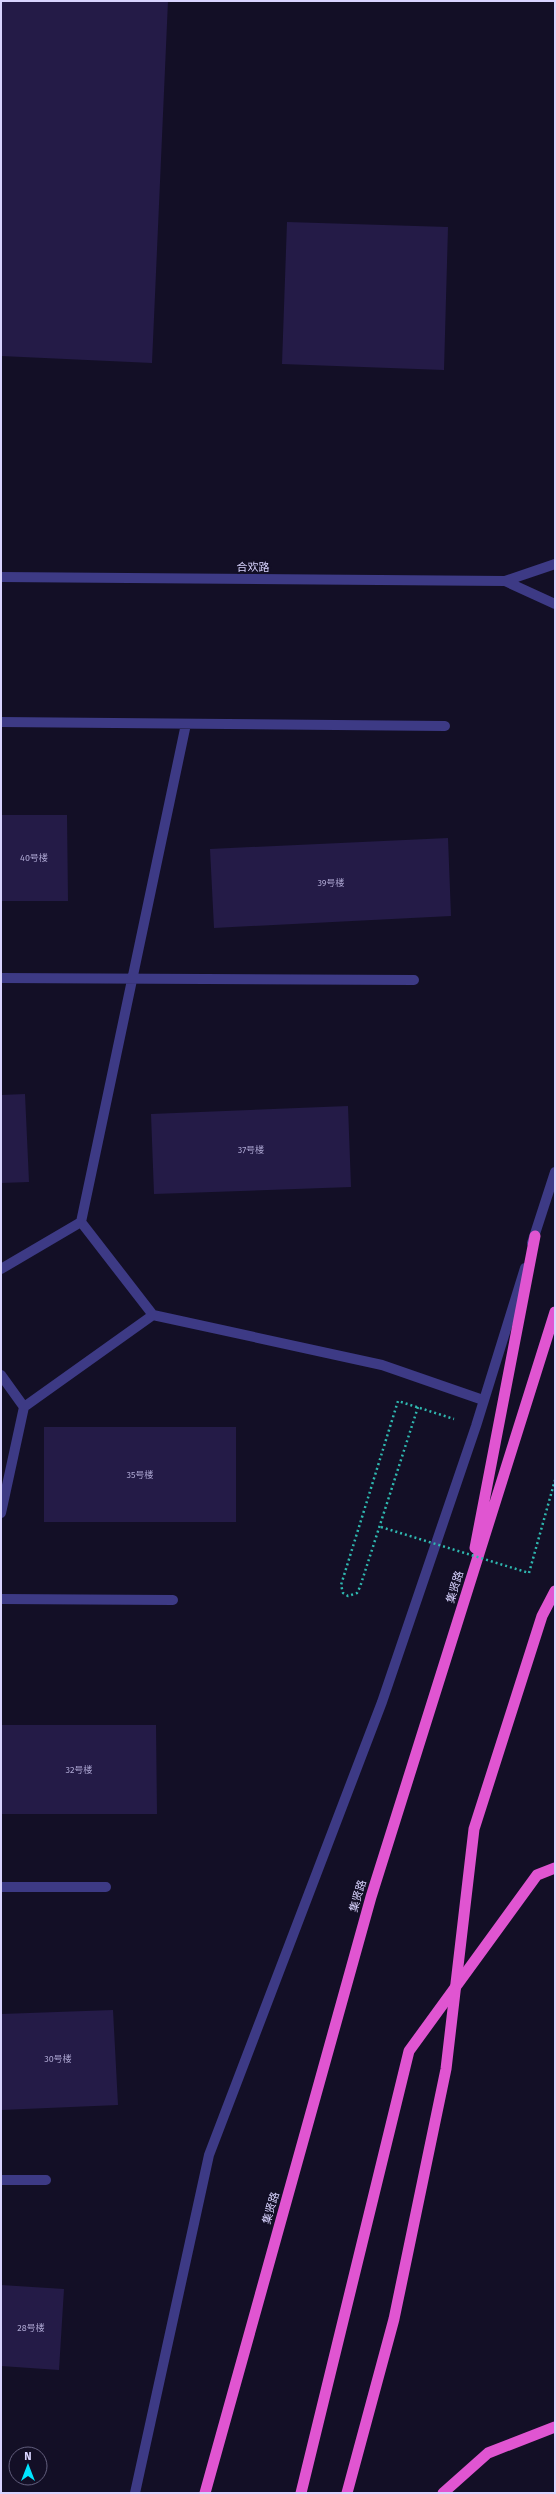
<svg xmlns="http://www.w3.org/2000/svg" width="556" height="2494" font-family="'Fira Sans','Noto Sans SC',sans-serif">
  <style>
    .building { fill: #241b47 }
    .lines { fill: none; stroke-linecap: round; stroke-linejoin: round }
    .path { stroke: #2fb8b0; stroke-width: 2.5; stroke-dasharray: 2 3; stroke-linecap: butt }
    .service { stroke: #3d3a85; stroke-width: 10 }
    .tertiary { stroke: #3d3a85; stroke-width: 10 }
    .trunk { stroke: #e055d1; stroke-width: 11 }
    .path-bridge { stroke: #2fb8b0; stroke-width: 2.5; stroke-dasharray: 2 3; stroke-linecap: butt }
    .trunk-bridge { stroke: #e055d1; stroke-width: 11 }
    .labels { text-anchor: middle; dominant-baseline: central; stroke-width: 4; stroke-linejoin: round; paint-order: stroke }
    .number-label { font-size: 9px; fill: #aca6d1 }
    .street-label { font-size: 11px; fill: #d9d4ff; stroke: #130f26 }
  </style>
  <rect width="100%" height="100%" fill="#130f26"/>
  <path class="building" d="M1 1H168L152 363 1 356Z
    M287 222 448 227 444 370 282 364Z
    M1 815H67L68 901H1Z
    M448 838 451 916 214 928 210 849Z
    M25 1094 29 1182 1 1183V1095Z
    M348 1106 351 1187 154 1194 151 1114Z
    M44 1427H236V1522H44Z
    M1 1725H156L157 1814H1Z
    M113 2010 118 2105 1 2110V2014Z
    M1 2285 64 2289 59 2370 1 2366Z"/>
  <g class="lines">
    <path class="path" d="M418 1407 360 1587 357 1593 348 1596 343 1593 341 1585 398 1401 454 1419
      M529 1573 555 1480"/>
    <path class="service" d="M1 722 445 726
      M1 978 414 980
      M1 1269 81 1222 186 724
      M153 1315 382 1365 483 1400
      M1 1375 24 1407 153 1315 81 1222
      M1 1513 24 1407
      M1 1599 173 1600
      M1 1887H106
      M1 2180H46"/>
    <path class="tertiary" d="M1 577 505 581 555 564
      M505 581 555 604
      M532 1243 555 1172
      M135 2493 209 2155 382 1702 476 1426 525 1268"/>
    <path class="trunk" d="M475 1548 535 1236
      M205 2493 371 1897 555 1312
      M347 2493 394 2319 446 2069 474 1829 542 1616 555 1591
      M443 2493 488 2453 555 2427"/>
    <path class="path-bridge" d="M381 1527 529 1573"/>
    <path class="trunk-bridge" d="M301 2493 409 2051 537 1875 555 1868"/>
  </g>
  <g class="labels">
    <g class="number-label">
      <text x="34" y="858">40号楼</text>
      <text x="331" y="883">39号楼</text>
      <text x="251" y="1150">37号楼</text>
      <text x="140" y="1475">35号楼</text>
      <text x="79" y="1770">32号楼</text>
      <text x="58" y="2059">30号楼</text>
      <text x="31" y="2328">28号楼</text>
    </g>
    <g class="street-label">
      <text x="253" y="567">合欢路</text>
      <text transform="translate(455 1587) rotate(-73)">集贤路</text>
      <text transform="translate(358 1896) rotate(-74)">集贤路</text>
      <text transform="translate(271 2208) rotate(-74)">集贤路</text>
    </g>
  </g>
  <rect width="556" height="2494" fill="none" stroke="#d9d4ff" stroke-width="4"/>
  <g transform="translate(28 2466)"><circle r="19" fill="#130f26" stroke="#625e7d"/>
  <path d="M0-3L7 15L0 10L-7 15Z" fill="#00e5ff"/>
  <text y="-6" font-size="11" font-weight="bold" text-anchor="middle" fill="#d9d4ff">N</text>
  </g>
</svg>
